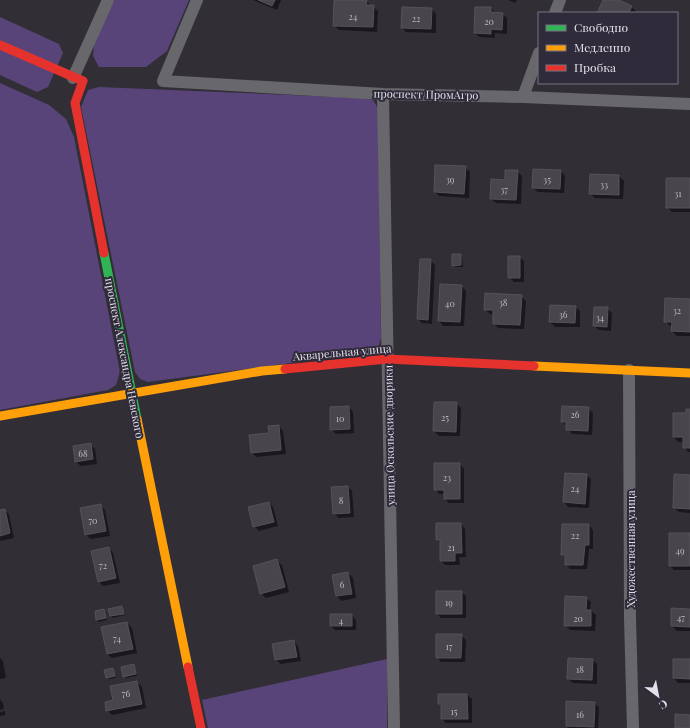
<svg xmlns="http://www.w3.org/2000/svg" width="690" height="728" font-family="'Playfair Display',serif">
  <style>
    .green { fill: #584478 }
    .shadow { fill: #0007 }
    .building { fill: #48464c; stroke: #555259 }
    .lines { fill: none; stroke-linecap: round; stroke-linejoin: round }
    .street { stroke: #68676b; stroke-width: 12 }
    .fast { stroke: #30b455; stroke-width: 9 }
    .slow { stroke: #ff9f0a; stroke-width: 9 }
    .jam { stroke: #e5322d; stroke-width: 9 }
    .labels { text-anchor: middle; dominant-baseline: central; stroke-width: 4; stroke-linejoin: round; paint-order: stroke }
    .number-label { font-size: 9px; fill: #bcbac2 }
    .street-label { font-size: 11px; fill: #e3e0e9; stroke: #302b3a }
  </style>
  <rect width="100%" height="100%" fill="#312e36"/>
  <path class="green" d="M114 0H189L167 51 146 67H99L93 56 94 45Z
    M0 17 59 44 63 53 48 87 37 92 0 75Z
    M0 83 49 105 66 119 74 137 120 372 116 385 108 390 0 410Z
    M99 87 362 98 373 100 378 108 381 338 378 349 368 353 148 382 140 379 135 372 81 107 88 90Z
    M387 659V728H208L202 700Z"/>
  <path class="shadow" d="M253 0H281L277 10Z
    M335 0 366 1 378 11 377 32 339 30 334 25Z
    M508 0H517L515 3Z
    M605 0H617L631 7 636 11 635 13H598Z
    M491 8 496 13 503 14 507 18V34L495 33V38L479 37 475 33Z
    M432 9 436 14V33L406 32 402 28Z
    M465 167 470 172 469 198 439 196 435 192Z
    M517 171 522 176 521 204 496 203 491 199 506 181Z
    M561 171 565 176 564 193 538 192 533 188Z
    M591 175 619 176 624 181 623 199 595 198 590 193Z
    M690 179V212H672L667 207Z
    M460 255 462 257 463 267H455L453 265Z
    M519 257 524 261V282H514L509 277Z
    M430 260 435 265 432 324 422 323 418 319Z
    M441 285 462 286 466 291 464 326H443L439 321Z
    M521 296 526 301 524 329 498 328 494 324V314H490L485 309Z
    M690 300V336H677L672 331V326H670L665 321Z
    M576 307 580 311V327H555L550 322Z
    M607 308 612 313 611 331 599 330 594 326Z
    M435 403H456L461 408 460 436H439L434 431Z
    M349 407 353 412 354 433 336 434 331 429Z
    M588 408 593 413 592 435 572 434 562 421Z
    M690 410V452H688L684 447V442H678L674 437Z
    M279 426 283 431 286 454 256 457 252 453Z
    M90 444 95 449 97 464 81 466 76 462 74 447Z
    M460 464 464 469V503H449L445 499V494H439L435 489Z
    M586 475 591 479 589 508 568 507 564 502Z
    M690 476V513L679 512 674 508Z
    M348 487 352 491 354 517 339 518 334 514Z
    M269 503 273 507 278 526 259 531 254 526Z
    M100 505 105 510 110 536 91 539 86 535Z
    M4 510 9 514 14 538 0 541V511Z
    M461 524 465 529 466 557H459L460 565H445L441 561V543L437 540Z
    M589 525 593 530V549H589L587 569H570L566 564V558L562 554Z
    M690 534V570H674L670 566Z
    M109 548 113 553 120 583 103 586 99 582Z
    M277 561 282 565 289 592 266 598 261 593Z
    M348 573 353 578 356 598 341 601 337 596 333 576Z
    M461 592 466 596V618H441L437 614Z
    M586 598 591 602 590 610 596 615 595 631 570 630 565 625Z
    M122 607 125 615 113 618 111 616Z
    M103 610 107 620 99 622 97 620Z
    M690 610V631H677L672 626Z
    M352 615 356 620V630H335L331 626Z
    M127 623 132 628 137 653 112 658 107 654Z
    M461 635 466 640 465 662H441L437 657Z
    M294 641 298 646 301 661 281 664 276 660 274 645Z
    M0 658 3 661 6 678 0 679Z
    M593 660 597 664V684L573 683 568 679Z
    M674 660H690V683H678L674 678Z
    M133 665 137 676 126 678 124 676Z
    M113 669 116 678 109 679 107 677Z
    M137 682 142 687 146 708 112 715 107 710 114 701Z
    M439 695H467L472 699V723H446L442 719Z
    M0 699 3 703 4 709 0 710Z
    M594 703 599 707 598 728H569L567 726Z
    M5 711V715L0 716V712Z"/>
  <path class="building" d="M258 0H275L272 6Z
    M334 0H367L366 5H374L373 27 333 26Z
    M603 0H619L632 6 629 13H597Z
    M402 7 432 8 431 29 401 28Z
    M475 7H491V12L503 13 502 30 491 29V34L474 33Z
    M435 165 466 166 464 194 434 192Z
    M533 169 561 170 560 189 532 188Z
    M505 170H518L516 200 490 199 491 179 505 180Z
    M590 174 619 175V195L589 194Z
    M666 178H690V208H666Z
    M452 254H461V265L452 266Z
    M508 256H520V278H508Z
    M420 259H431L428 320 417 319Z
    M440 284 462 285 460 322 438 321Z
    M485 293 522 295 520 325 493 324V310H484Z
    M665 298 690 299V332L671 331 672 322H664Z
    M550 305 576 306 575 323 549 322Z
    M594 307H608L607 327 593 326Z
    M434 402H457L456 432 433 431Z
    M349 406 350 429 330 430V407Z
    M562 406 589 407 588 431 566 430V422H561Z
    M686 409H690V448H683V437H673V413H686Z
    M279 425 281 450 251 453 249 435 269 433 268 426Z
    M91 443 93 459 75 462 73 446Z
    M434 463H460V499H444V490H434Z
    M565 473 587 474 585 504 563 502Z
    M674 474 690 475V509L673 508Z
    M348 486 350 513 333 514 331 487Z
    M269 502 274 522 253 527 248 507Z
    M101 504 106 531 85 535 80 508Z
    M5 509 10 533 0 536V510Z
    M436 523H461L462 553H455V561H440V540H436Z
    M562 524H589V545H585L583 565H565V555H561Z
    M669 533H690V566H669Z
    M109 547 116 578 98 582 91 551Z
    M277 559 285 587 260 594 253 566Z
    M348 572 352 594 336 596 332 575Z
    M436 591H462V614H436Z
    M565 596 587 597 586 610H591V626H564Z
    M122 606 124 614 110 616 108 609Z
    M671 608 690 609V627L671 626Z
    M104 609 106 618 96 620 95 611Z
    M330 614H352V626H330Z
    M127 622 133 649 107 654 101 627Z
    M436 634H462L461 658H436Z
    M294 640 297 657 275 660 272 644Z
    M568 658 593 659 592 680 567 679Z
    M673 659H690V679L673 678Z
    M134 664 136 674 123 677 121 667Z
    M113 668 115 676 106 678 104 670Z
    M137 681 142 704 106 711 105 702 113 700 110 686Z
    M438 694H467L468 719H441V704H438Z
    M566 701 595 702 594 727 566 726Z
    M675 714 690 715V728H675Z"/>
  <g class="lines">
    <path class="street" d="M197 0 163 81 383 94 523 97 690 104
      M555 13 560 0
      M73 78 108 0
      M383 94 394 728
      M523 97 539 53
      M629 370 630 618 633 728"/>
    <path class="fast" d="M104 253 137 419"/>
    <path class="slow" d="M534 366 690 373
      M0 416 262 371 285 369
      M137 419 188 667"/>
    <path class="jam" d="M0 45 83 81 75 103 104 253
      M285 369 387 359 534 366
      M188 667 201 728"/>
  </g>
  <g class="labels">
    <g class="number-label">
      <text x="353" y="16">24</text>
      <text x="416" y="18">22</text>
      <text x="489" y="21">20</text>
      <text x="450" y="179">39</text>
      <text x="547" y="179">35</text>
      <text x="604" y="184">33</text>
      <text x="504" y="189">37</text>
      <text x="678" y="193">31</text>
      <text x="503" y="302">38</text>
      <text x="450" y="303">40</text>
      <text x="677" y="310">32</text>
      <text x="563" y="314">36</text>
      <text x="600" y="317">34</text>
      <text x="575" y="414">26</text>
      <text x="445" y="417">25</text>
      <text x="340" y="418">10</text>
      <text x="83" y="453">68</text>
      <text x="447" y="477">23</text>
      <text x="575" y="488">24</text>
      <text x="341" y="500">8</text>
      <text x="93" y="520">70</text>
      <text x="575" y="535">22</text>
      <text x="451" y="547">21</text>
      <text x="680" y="550">49</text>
      <text x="103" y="565">72</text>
      <text x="342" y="584">6</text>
      <text x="449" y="602">19</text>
      <text x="681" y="617">47</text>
      <text x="578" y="618">20</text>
      <text x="341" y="620">4</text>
      <text x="117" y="638">74</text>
      <text x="449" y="646">17</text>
      <text x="580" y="669">18</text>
      <text x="126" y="693">76</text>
      <text x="454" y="711">15</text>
      <text x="580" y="714">16</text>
    </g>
    <g class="street-label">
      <text transform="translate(426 94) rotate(1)">проспект ПромАгро</text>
      <text transform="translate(342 352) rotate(-5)">Акварельная улица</text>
      <text transform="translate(125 358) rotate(79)">проспект Александра Невского</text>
      <text transform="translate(389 435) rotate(-91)">улица Оскольские дворики</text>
      <text transform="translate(630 549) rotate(-90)">Художественная улица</text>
    </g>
  </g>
  <rect x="538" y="12" width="140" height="72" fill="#302b3a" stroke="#787380"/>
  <rect x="546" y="25" width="20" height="6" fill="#30b455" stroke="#787380"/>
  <text x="574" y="32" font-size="12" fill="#e3e0e9">Свободно</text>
  <rect x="546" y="45" width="20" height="6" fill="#ff9f0a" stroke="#787380"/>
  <text x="574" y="52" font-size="12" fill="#e3e0e9">Медленно</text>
  <rect x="546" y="65" width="20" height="6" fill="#e5322d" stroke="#787380"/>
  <text x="574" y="72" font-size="12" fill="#e3e0e9">Пробка</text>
  <g transform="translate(658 696) rotate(148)" stroke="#302b3a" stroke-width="3" paint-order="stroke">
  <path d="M0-3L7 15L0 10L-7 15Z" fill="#e3e0e9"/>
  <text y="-6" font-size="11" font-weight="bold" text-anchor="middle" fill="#e3e0e9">С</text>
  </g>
</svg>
